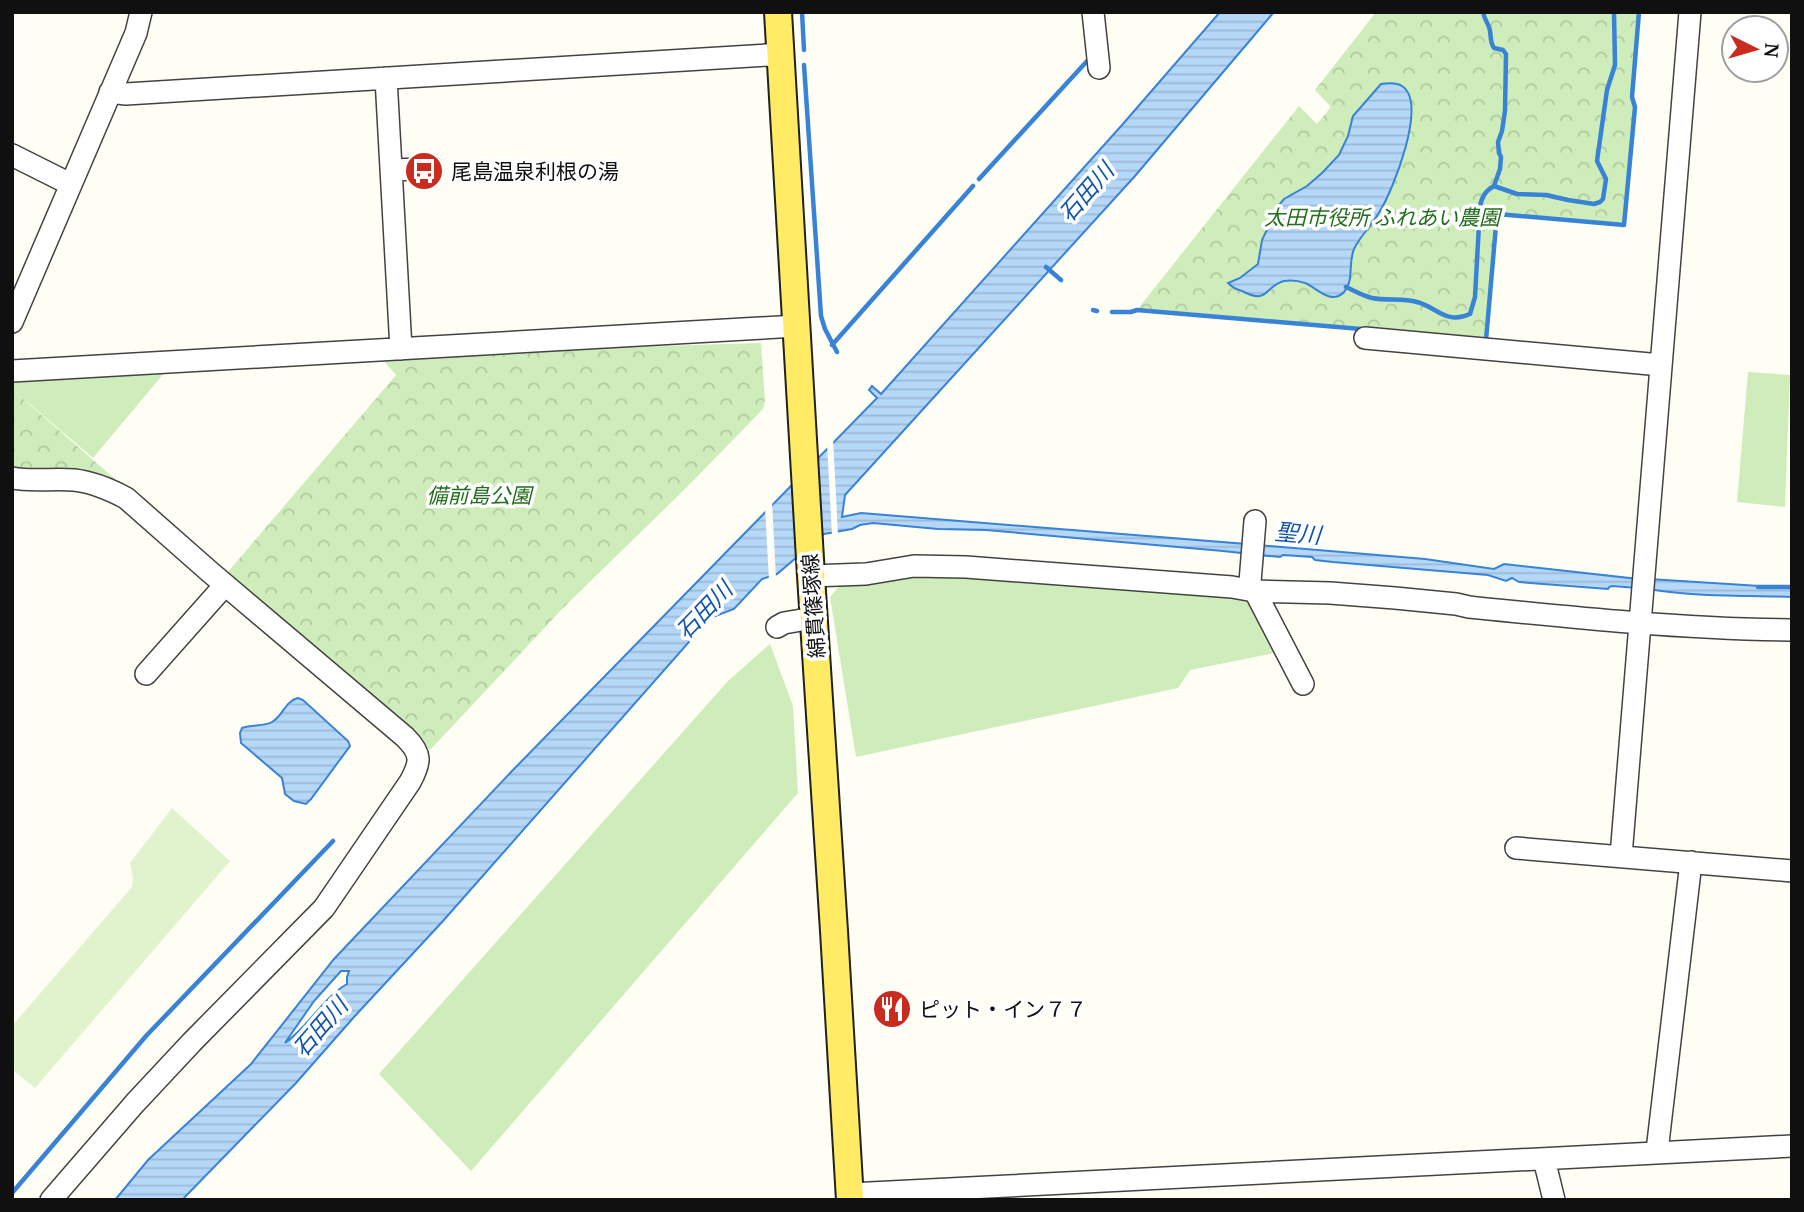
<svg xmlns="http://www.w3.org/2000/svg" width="1804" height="1212" font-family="'PT Serif','Noto Sans JP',serif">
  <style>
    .grass { fill: #ceedba }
    .park { fill: url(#park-crowns) }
    .pitch { fill: #e1f3cc }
    .water { fill: url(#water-rules); stroke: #3883d5; stroke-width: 2; fill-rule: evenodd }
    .pier { fill: #fffef4 }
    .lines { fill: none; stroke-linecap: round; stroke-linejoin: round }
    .stream { stroke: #3883d5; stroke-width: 4.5 }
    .minor-casing { stroke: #434343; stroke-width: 24 }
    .major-casing { stroke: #212121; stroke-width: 30 }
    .minor { stroke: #fff; stroke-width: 21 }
    .major { stroke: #ffec64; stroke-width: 26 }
    .labels { text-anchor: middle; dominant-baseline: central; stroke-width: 7; stroke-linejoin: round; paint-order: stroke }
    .poi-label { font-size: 21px; fill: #101010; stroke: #fff; text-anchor: start }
    .park-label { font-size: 21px; font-style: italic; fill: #236d1c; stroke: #fff }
    .street-label { font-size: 21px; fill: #101010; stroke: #fff }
    .water-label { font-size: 23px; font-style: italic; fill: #1155ab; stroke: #fff }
  </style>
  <defs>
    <pattern id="park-crowns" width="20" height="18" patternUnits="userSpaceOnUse" patternTransform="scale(1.75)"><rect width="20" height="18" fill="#ceedba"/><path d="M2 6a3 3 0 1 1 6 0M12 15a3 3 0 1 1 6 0" fill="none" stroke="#b0ca9f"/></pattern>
    <pattern id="water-rules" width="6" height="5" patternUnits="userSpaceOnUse" patternTransform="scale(1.75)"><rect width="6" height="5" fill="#b5d8f9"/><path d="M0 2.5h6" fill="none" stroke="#9bb8d4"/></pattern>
  </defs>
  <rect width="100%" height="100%" fill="#fffef4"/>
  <path class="grass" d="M165 372 93 458 12 389V382L15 380Z
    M1748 372 1790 375 1785 507 1737 502Z
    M933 575 1219 591 1254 602 1280 652 1190 670 1178 688 856 757 830 597 841 584 840 580Z
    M770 644 793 706 798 793 471 1171 379 1074 728 681Z"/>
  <path class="park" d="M1376 12H1639L1632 97 1635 107 1624 225 1497 214 1486 340 1137 310 1299 106 1317 124 1331 107 1315 90Z
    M761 343 765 401 763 409 687 487 564 607 430 750 227 573 396 375 382 359 559 349Z
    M12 389 125 488 12 471Z"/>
  <path class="pitch" d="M172 808 230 861 35 1088 12 1069V1026L132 887 133 879 130 863Z"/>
  <path class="water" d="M1220 12H1274L1135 176 845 495 842 517 861 513 1246 544 1245 556 1241 553 1223 551 986 530 938 529 873 523 860 525 852 529 824 534 777 574 762 579 734 609 710 618 443 921 354 1017 296 1083 182 1200H115L148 1160 251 1064 334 959 512 771 877 398 869 390 872 386 881 394 1122 125ZM341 971H349L347 977V984C324 997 308 1027 285 1043L314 1001Z
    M1381 84C1388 83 1396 82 1402 86 1428 103 1393 190 1380 211 1373 224 1362 234 1355 247 1347 261 1355 280 1344 292 1331 306 1316 287 1305 283 1299 281 1291 280 1284 281 1263 287 1269 305 1242 291 1236 289 1233 288 1228 283L1240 278 1258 264 1262 240 1279 205 1284 199 1307 186 1322 173 1339 155 1348 136 1353 116Z
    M1258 545 1425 559 1494 569 1504 564 1638 579 1637 588 1612 586 1609 587 1608 589 1519 582 1512 578 1506 581 1488 575 1333 562 1315 560 1312 557 1283 555 1280 557 1258 555Z
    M1649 579 1792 588V597C1744 595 1695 597 1648 589Z
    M298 698 303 700 348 741 350 746 311 799 306 804 294 801 285 794 282 778 241 743 240 733 242 728C252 724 263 727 272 722 283 716 285 701 298 698Z"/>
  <path class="pier" d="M833 438 838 535 832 536 827 444Z
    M772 501 776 578 769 581 765 507Z"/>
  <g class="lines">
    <path class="stream" d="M802 12 804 50
      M1483 12C1484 18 1487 22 1489 27 1492 35 1489 41 1494 48L1503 50 1506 54 1505 111 1502 131 1498 142 1499 153 1501 157 1500 169 1494 186
      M804 65 821 316 825 329 837 352
      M979 179 1088 60
      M1046 267 1061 280
      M1346 287C1355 291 1363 296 1372 298 1387 301 1403 298 1417 302 1437 307 1446 325 1470 314L1475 297 1480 206C1482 197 1485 191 1494 186L1517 194 1546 195 1568 200 1594 204 1600 202 1603 199 1606 179 1597 161 1607 90 1615 65 1614 12
      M1093 310 1097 311
      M1112 312H1131L1137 310 1361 329
      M1483 340H1486L1497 214 1624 225 1635 107 1632 97 1639 12
      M832 345 973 186
      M1758 587H1792
      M12 1193 146 1036 333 841"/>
    <defs>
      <path id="minor" d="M1093 12 1099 68
        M386 78 401 349
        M110 92 126 94 767 55 781 57
        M12 155 70 184
        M392 170 420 169
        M12 322 136 33 141 12
        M1365 338 1661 365
        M12 371 797 326
        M12 478C33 482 53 478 74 480 93 482 109 489 126 498L210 572 405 737C422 754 421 762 410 782L324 908 192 1042 135 1103 51 1200
        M1255 521 1250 582 1303 684
        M811 576 866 574 914 566 966 567 1232 587 1254 591 1330 593 1395 598 1456 604 1469 607C1577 618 1684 629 1792 630
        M777 627 784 623 813 618
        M146 674 225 585
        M1516 848 1792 871
        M1621 856 1690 12
        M1657 1151 1691 862
        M1544 1159 1554 1200
        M850 1194 1792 1146"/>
      <path id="major" d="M778 12 811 576 834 931 850 1200"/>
    </defs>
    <use href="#minor" class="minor-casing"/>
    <use href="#major" class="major-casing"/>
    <use href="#minor" class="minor"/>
    <use href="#major" class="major"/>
  </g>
  <defs>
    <symbol id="bus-disc" viewBox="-11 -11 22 22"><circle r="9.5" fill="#c92c1f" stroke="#fff"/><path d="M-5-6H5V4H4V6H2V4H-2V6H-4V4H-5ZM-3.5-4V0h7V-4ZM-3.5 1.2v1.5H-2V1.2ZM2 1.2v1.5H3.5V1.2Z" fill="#fff"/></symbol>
    <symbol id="restaurant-disc" viewBox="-11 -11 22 22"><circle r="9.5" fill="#c92c1f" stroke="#fff"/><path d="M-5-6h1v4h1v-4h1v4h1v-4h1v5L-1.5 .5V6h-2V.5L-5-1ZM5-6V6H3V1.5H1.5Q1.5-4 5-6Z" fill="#fff"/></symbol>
  </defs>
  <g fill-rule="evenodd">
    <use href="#bus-disc" x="402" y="149" width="44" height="44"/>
    <use href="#restaurant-disc" x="870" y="987" width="44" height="44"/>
  </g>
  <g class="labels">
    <g class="poi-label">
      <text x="451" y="171">尾島温泉利根の湯</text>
      <text x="919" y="1009">ピット・イン７７</text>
    </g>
    <g class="park-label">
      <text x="1382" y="217">太田市役所 ふれあい農園</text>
      <text x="479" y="495">備前島公園</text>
    </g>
    <g class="street-label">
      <text transform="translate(813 606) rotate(-94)">綿貫篠塚線</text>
    </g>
    <g class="water-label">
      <text transform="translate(1086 192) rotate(-49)">石田川</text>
      <text transform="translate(1298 533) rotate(5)">聖川</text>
      <text transform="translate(704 610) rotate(-46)">石田川</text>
      <text transform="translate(320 1027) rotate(-49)">石田川</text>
    </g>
  </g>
  <rect width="1804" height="1212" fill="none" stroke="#101010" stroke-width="28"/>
  <g transform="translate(1755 49) rotate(95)"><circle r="33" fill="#ffffff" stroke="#9f9f9f" stroke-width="2"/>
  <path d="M0-5L12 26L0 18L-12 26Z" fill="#c92c1f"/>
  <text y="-10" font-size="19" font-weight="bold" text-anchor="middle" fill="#101010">N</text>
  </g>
</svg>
